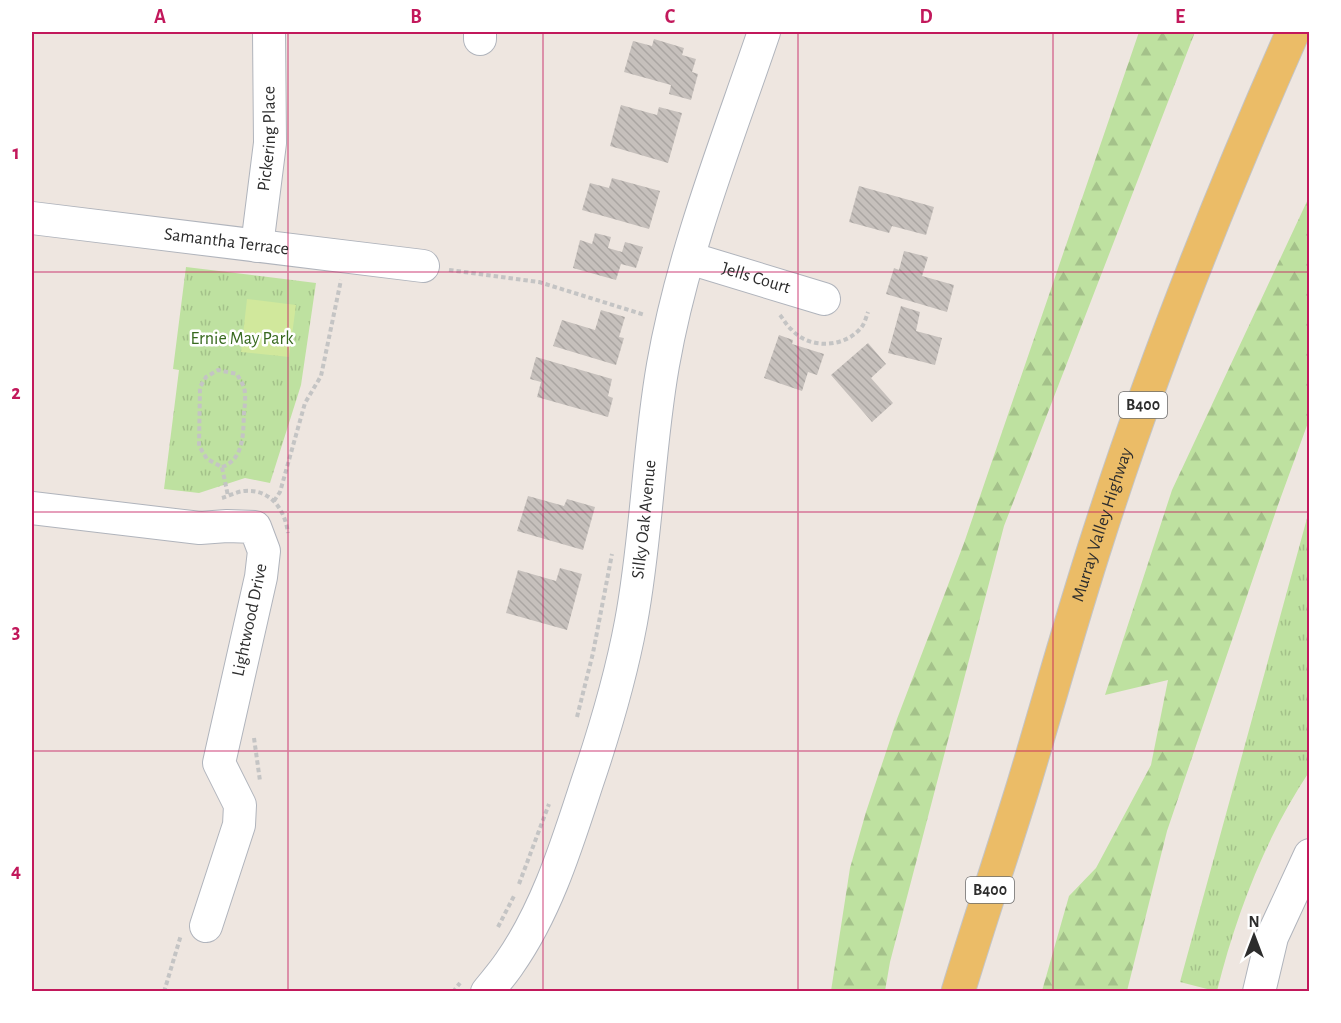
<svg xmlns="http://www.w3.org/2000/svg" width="1341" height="1023" font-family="'Alegreya Sans',sans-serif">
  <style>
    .grass { fill: url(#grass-tufts) }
    .forest { fill: url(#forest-firs) }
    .pitch { fill: #d1e89c }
    .building { fill: url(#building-back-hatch) }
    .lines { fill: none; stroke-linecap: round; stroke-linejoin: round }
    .minor-casing { stroke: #b0b4bc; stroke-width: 34 }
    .major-casing { stroke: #c4c4c4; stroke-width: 35 }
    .path { stroke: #c4c4c4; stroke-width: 4; stroke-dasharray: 4.5 3; stroke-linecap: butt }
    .minor { stroke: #fff; stroke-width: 32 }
    .major { stroke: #ebbc67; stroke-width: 33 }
    .grid { fill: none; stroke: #c2185b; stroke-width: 1.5; stroke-opacity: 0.55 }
    .labels { text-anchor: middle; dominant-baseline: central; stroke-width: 5; stroke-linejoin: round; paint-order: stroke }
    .shield { fill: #fff; stroke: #6c6c6c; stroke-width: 1.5 }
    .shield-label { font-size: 16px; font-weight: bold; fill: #2d2d2d }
    .street-label { font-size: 18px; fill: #2d2d2d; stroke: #fff }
    .park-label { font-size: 18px; fill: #37691e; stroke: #fff }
    .neatline { fill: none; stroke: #c2185b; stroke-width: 2 }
    .grid-label { font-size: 20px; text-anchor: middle; font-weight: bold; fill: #c2185b }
  </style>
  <defs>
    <pattern id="grass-tufts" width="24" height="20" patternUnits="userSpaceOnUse" patternTransform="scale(1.5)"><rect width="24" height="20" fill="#bee1a0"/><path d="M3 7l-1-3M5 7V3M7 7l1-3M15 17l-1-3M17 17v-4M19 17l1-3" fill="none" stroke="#a4c18a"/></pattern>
    <pattern id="forest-firs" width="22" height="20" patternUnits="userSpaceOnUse" patternTransform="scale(1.5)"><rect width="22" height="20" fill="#bee1a0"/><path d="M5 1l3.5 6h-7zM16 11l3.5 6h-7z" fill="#a4c18a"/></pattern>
    <pattern id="building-back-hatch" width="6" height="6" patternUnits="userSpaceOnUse" patternTransform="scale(1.5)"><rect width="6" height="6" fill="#c6c0bc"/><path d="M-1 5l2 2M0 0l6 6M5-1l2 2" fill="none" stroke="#aaa5a2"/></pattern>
  </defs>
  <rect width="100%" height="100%" fill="#eee6e0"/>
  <path class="grass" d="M186 267 316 283 301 385 270 483 245 478 199 493 164 489 179 370 173 369Z
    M1309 511V772C1265 838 1236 915 1217 991H1215L1180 982Z"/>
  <path class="forest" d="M1139 32H1195L1004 526 890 962 885 991H831L850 868 866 812 897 719 964 543Z
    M1309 197V420L1278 505 1167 831 1127 991H1042L1069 896 1096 868 1151 765 1168 680 1105 695 1172 490Z"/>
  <path class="pitch" d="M247 299 296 305 289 357 241 352Z"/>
  <path class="building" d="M654 39 684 48 682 55 696 59 692 72 698 74 691 100 669 94 671 85 624 72 633 41 652 46Z
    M621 105 657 115 659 107 682 113 668 163 610 146Z
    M612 178 660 191 649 229 582 210 590 183 609 188Z
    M859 186 934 207 926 235 892 226 889 233 849 222Z
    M595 233 611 237 608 248 622 252 625 242 643 247 636 268 621 264 616 280 573 268 580 240 592 244Z
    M904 251 928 257 922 276 954 285 947 312 886 294 894 268 899 270Z
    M901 306 920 312 916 331 942 338 935 365 888 353Z
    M601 310 625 317 619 337 624 338 616 365 553 346 562 320 595 330Z
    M779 335 793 340 792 344 824 354 817 375 808 372 802 391 764 378Z
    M868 343 886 364 871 378 893 403 872 422 831 375Z
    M536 357 612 379 608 396 613 398 608 417 537 397 541 382 530 379Z
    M528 496 564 506 567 499 595 507 583 550 517 531Z
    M560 568 582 574 567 630 506 613 518 570 556 581Z"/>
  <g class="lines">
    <defs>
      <g id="minor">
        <path d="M480 39V32"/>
        <path id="s1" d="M32 218 423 266"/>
        <path id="s2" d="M257 246 270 143 269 32"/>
        <path id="s3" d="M689 258 824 299"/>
        <path d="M32 508 200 528 227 526 255 527 264 551 261 577 219 763 240 805 239 825 206 926"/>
        <path id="s4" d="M487 992C495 982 503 973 509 964 547 910 567 844 587 783 605 730 621 676 631 622 647 537 648 450 663 365 683 251 727 141 764 32"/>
        <path d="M1259 992 1272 937 1310 855"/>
      </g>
      <g id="major">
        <path id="s5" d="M958 992C979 923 1002 855 1023 787 1048 704 1071 620 1098 537 1153 365 1220 197 1293 32"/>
      </g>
    </defs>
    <use href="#minor" class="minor-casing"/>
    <use href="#major" class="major-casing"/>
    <path class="path" d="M449 270 539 282 645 315
      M780 315C784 320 787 326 792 330 809 349 843 348 860 329 864 325 866 318 868 312
      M222 467C245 459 243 431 244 412 245 404 246 395 244 387 242 383 239 378 237 374L218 370 206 377 200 387 199 446 207 459 222 467 228 496
      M222 498C229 496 238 491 245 491 271 489 285 510 288 533
      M274 501 280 492 305 403 321 376 341 280
      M577 717 593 653 612 554
      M254 738 260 781
      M519 884 549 804
      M498 927 515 894
      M164 992 181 935
      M453 992 460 983"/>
    <use href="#minor" class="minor"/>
    <use href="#major" class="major"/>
  </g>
  <path class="grid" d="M288 32V992M543 32V992M798 32V992M1053 32V992M32 272H1310M32 512H1310M32 751H1310"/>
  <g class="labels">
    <g class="shield">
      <rect x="1119" y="392" width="48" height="26" rx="4.5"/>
      <rect x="966" y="877" width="48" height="26" rx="4.5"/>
    </g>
    <g class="shield-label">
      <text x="1143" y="405">B400</text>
      <text x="990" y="890">B400</text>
    </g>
    <g class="street-label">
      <text stroke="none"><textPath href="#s2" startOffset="108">Pickering Place</textPath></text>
      <text stroke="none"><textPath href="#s1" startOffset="196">Samantha Terrace</textPath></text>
      <text stroke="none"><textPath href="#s3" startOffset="70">Jells Court</textPath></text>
      <text stroke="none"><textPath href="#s4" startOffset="504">Silky Oak Avenue</textPath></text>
      <text stroke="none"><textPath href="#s5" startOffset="489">Murray Valley Highway</textPath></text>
      <text transform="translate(250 620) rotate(-78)">Lightwood Drive</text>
    </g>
    <g class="park-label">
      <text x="242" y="339">Ernie May Park</text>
    </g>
  </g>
  <rect width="1341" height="1023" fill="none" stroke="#ffffff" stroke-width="66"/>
  <g transform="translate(1254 936)" stroke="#ffffff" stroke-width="4.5" paint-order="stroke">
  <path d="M0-4.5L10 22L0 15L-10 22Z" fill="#2d2d2d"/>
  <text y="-9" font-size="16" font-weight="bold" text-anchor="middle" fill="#2d2d2d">N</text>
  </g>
  <rect x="33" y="33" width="1275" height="957" class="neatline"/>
  <g class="grid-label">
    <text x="160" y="23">A</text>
    <text x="416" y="23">B</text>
    <text x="670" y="23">C</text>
    <text x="926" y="23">D</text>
    <text x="1180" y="23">E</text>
    <text x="16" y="159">1</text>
    <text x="16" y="399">2</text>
    <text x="16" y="638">3</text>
    <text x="16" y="877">4</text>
  </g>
</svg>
